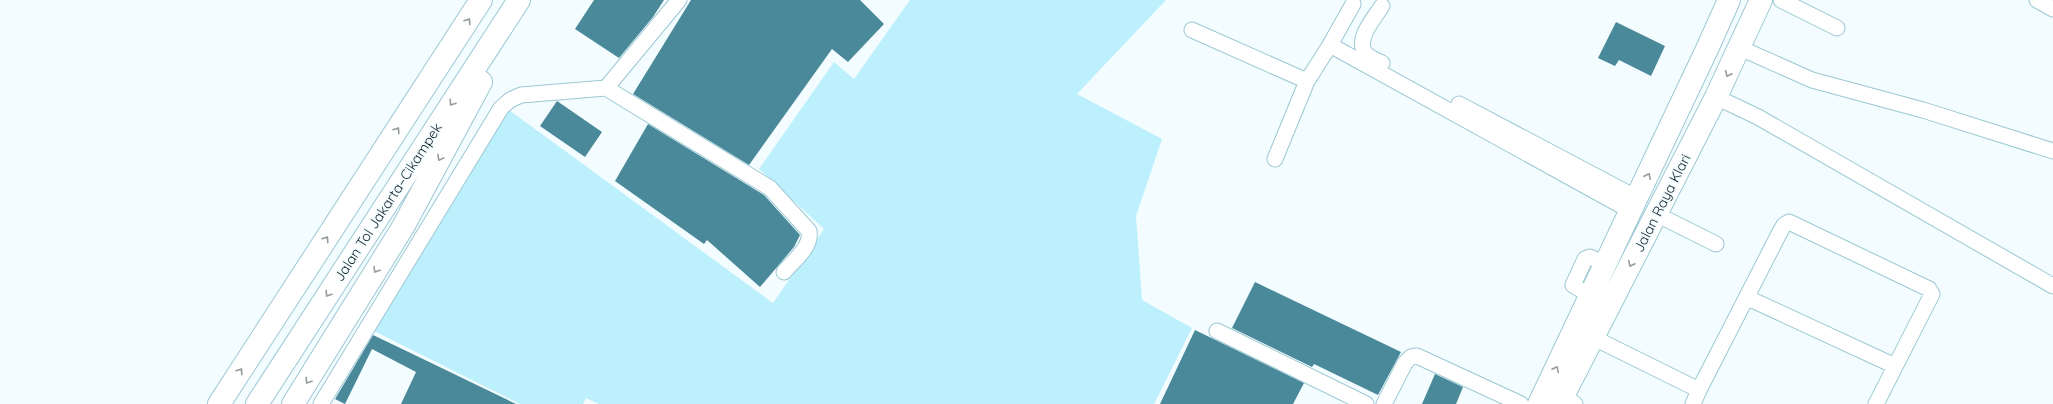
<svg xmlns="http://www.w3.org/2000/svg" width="2053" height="404" font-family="Quicksand,sans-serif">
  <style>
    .green { fill: #bdf0fd }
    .building { fill: #4a8999 }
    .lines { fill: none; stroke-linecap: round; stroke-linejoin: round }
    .minor-casing { stroke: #9cc8d4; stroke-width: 17 }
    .highway-casing { stroke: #9cc8d4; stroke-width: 24 }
    .minor { stroke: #fff; stroke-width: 15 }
    .highway { stroke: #fff; stroke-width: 22 }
    .oneway { stroke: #949c9d }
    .labels { text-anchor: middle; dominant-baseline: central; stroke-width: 3.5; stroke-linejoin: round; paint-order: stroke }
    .street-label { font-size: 14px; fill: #112226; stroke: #f3fcfe }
  </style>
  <rect width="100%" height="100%" fill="#f3fcfe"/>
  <path class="green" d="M910 0H1166L1077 94 1162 139 1136 216 1142 300 1192 328 1154 404H599L586 398 583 404H520L370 329 509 110 773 303 824 229 759 169 834 62 854 79Z"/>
  <path class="building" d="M594 0H664L653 17 619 58 575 29Z
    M691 0H860L884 24 848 62 832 49 749 165 633 94Z
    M1616 22 1665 46 1651 76 1619 60 1615 66 1598 58Z
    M557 101 602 132 585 157 540 126Z
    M648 124 764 195 800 235 794 247 760 287 707 240 704 244 615 181Z
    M1255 282 1401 352 1378 395 1314 364 1312 367 1232 328Z
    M1195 330 1304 383 1293 404H1160Z
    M373 335 423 359 516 404H401L416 372 372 349 345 404 335 399Z
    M1435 374 1463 387 1456 404H1422Z"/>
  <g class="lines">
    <defs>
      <path id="minor" d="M1781 0 1837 28
        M2037 0 2053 9
        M1192 30 1307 81
        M1330 45 1353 4
        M1740 48 1812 80 1923 110 2053 151
        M1382 63C1376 60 1367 57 1364 51 1357 37 1375 17 1382 6
        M606 88 770 188 809 231C812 247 794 260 784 272
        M1716 97 1758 117 2053 286
        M1459 104 1637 198
        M1275 159 1307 81 1330 45 1631 211
        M1656 214 1716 244
        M1591 296 1573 285 1585 259 1590 257 1606 264
        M1748 298 1895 366
        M1217 331 1366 404
        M1594 338 1699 390 1693 404
        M1699 390 1781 230 1784 225 1789 222 1929 289 1932 294 1876 404
        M1563 396 1575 404
        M321 404 501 108 510 100 521 95 606 88 679 0
        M1384 404 1405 363 1411 357 1417 356 1521 404"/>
      <path id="highway" d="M219 404 481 0
        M257 404 519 0
        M293 404 403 227 481 82
        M1539 404 1708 47 1729 0
        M1559 404 1716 97 1761 0"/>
    </defs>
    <use href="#minor" class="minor-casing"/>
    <use href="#highway" class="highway-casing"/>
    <use href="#minor" class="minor"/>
    <use href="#highway" class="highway"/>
  </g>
  <defs><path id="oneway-chevron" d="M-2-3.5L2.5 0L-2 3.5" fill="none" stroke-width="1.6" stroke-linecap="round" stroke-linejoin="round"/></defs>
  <g class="oneway">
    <use href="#oneway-chevron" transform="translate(468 21) rotate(-57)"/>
    <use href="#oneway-chevron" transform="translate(1728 74) rotate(116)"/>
    <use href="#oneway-chevron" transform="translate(452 103) rotate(123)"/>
    <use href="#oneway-chevron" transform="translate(397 130) rotate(-57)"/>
    <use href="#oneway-chevron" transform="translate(440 158) rotate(118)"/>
    <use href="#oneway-chevron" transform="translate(1648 176) rotate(-65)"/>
    <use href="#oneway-chevron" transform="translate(326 239) rotate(-57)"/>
    <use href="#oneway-chevron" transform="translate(1631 264) rotate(116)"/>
    <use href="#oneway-chevron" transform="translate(376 270) rotate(122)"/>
    <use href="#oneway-chevron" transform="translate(328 294) rotate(123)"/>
    <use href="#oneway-chevron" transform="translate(1556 369) rotate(-64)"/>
    <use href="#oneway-chevron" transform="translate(240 371) rotate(-57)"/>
    <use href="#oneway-chevron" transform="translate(308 381) rotate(122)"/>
  </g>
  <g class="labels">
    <g class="street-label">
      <text transform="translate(388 202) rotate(-57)">Jalan Tol Jakarta–Cikampek</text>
      <text transform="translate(1662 203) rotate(-63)">Jalan Raya Klari</text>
    </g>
  </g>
</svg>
